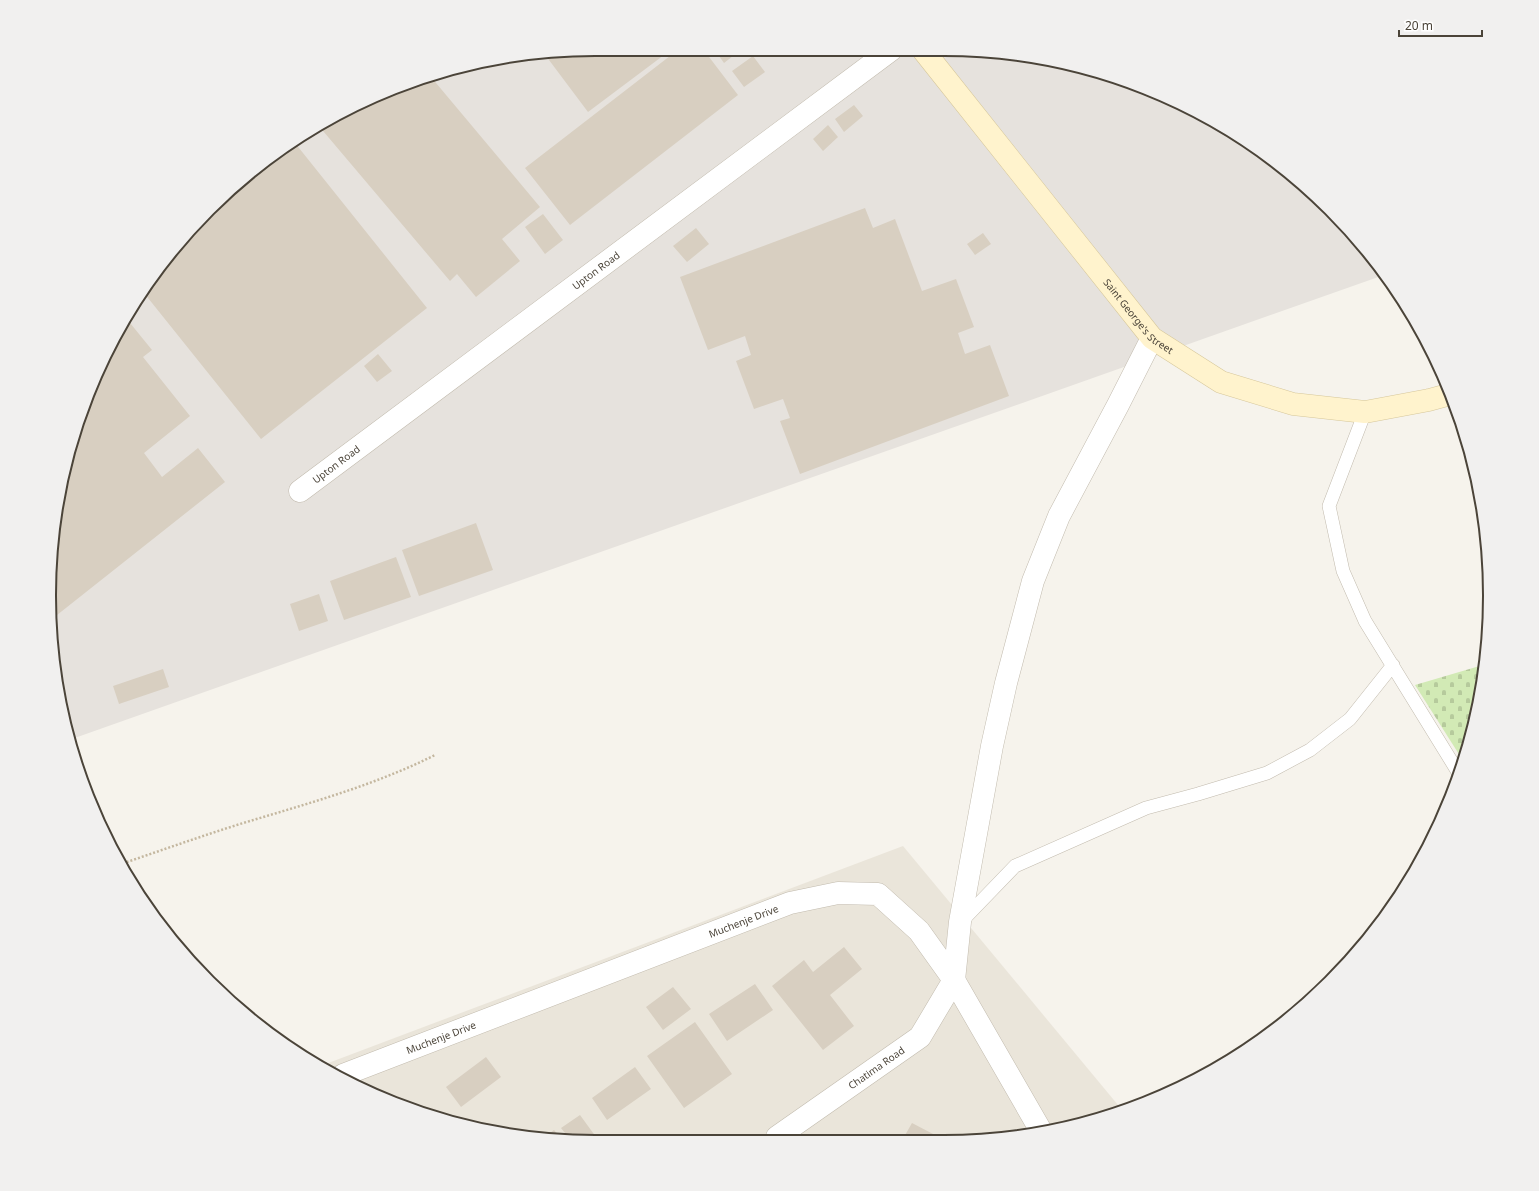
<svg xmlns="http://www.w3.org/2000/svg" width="1539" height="1191" font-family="'Noto Sans',sans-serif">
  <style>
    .residential { fill: #eae5da }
    .industrial { fill: #e6e2dd }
    .cemetery { fill: url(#cemetery-stones) }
    .building { fill: #d8cfc1 }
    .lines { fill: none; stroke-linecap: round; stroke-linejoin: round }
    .lane-casing { stroke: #c2bbae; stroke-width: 14 }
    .street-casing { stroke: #c2bbae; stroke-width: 23 }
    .secondary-casing { stroke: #d6c79b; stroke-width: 23 }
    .path { stroke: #c4b79f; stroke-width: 2.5; stroke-dasharray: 2 2; stroke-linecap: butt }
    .lane { stroke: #fff; stroke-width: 13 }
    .street { stroke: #fff; stroke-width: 22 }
    .secondary { stroke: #fff3cd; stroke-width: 22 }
    .labels { text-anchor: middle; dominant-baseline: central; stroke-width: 3; stroke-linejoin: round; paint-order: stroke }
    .street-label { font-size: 10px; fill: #4b4439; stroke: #fff }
    .rim { fill: none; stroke: #4b4439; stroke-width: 2 }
  </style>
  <defs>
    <pattern id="cemetery-stones" width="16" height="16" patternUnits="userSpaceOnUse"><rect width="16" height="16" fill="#d2eab5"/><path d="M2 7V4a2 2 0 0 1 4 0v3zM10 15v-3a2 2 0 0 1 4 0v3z" fill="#b6ca9c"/></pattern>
  </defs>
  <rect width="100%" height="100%" fill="#f6f3ec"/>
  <path class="residential" d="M903 846 1123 1111 1015 1137H524L420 1113 323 1065Z"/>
  <path class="industrial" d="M596 49 979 50 1085 68 1185 105 1276 162 1330 209 1384 275 69 740 49 596 68 454 122 322 209 209 322 122 454 68Z"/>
  <path class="cemetery" d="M1483 665 1479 702 1462 759 1415 685Z"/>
  <path class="building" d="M595 49H672L588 112 546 56Z
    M679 49H703L738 95 570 225 525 168Z
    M714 49H742L724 63Z
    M753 56 765 72 744 87 732 71Z
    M431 77 540 207 502 239 520 261 476 297 457 274 450 281 318 125 322 122Z
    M854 105 863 116 844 132 835 119Z
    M828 125 838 137 823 151 813 139Z
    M295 143 427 308 261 439 144 293 209 209Z
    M865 208 873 228 895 219 922 291 956 279 974 327 958 333 965 354 990 345 1009 396 800 474 780 421 790 418 783 399 754 409 736 361 751 355 745 336 708 350 680 277Z
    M543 214 563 240 545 254 525 227Z
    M696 228 709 244 687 262 673 246Z
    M983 233 991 244 975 255 967 244Z
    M126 318 152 350 143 357 190 416 144 453 162 477 198 448 225 482 52 619 49 596 68 454 122 322Z
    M378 354 392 371 377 382 364 366Z
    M476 523 493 570 419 596 402 550Z
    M396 557 411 597 344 620 330 581Z
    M319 594 328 621 299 631 290 604Z
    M163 669 169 687 119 704 113 686Z
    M844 947 862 969 830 995 854 1026 823 1050 772 986 804 960 813 972Z
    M755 984 773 1010 727 1041 709 1014Z
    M673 987 691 1009 663 1030 646 1007Z
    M695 1022 732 1074 684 1108 647 1056Z
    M486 1057 501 1077 461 1107 446 1087Z
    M635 1067 651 1089 607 1120 592 1098Z
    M408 1103 414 1110 405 1106Z
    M580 1115 596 1137H568L561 1128Z
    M912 1123 935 1135 934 1137H904Z
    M554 1130 560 1137H545Z"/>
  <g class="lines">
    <defs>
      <path id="lane" d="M1365 412 1329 506 1343 571 1365 621 1458 772
        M962 921 1015 866 1146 808 1198 794 1267 773 1310 750 1350 719 1393 665"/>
      <g id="street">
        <path id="s1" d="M300 491 891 50"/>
        <path id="s2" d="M343 1075 790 903 838 893 878 894 919 931 954 980 1041 1131"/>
        <path id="s3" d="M777 1137 920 1037 954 980 960 922 992 746 1006 683 1033 581 1059 516 1118 405 1152 338"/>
      </g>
      <g id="secondary">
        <path id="s4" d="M923 50 1152 338 1221 382 1293 404 1365 412 1429 400 1451 394"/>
      </g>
    </defs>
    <use href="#lane" class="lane-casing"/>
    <use href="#street" class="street-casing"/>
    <use href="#secondary" class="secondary-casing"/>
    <path class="path" d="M123 864 127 862C165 849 202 836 240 824 306 804 373 786 435 755"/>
    <use href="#lane" class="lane"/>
    <use href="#street" class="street"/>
    <use href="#secondary" class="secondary"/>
  </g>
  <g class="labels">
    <g class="street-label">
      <text stroke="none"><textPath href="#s1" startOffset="369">Upton Road</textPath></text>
      <text stroke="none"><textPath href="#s4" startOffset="343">Saint George's Street</textPath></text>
      <text stroke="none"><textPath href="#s1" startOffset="45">Upton Road</textPath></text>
      <text stroke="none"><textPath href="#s2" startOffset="429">Muchenje Drive</textPath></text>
      <text stroke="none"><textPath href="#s2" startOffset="105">Muchenje Drive</textPath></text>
      <text stroke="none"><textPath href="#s3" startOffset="121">Chatima Road</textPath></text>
    </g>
  </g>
  <path d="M0 0H1539V1191H0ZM595 56H944A539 539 0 0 1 1483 595V596A539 539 0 0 1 944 1135H595A539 539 0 0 1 56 596V595A539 539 0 0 1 595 56Z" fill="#f1f0ef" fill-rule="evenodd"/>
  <path class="rim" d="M595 56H944A539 539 0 0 1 1483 595V596A539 539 0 0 1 944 1135H595A539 539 0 0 1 56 596V595A539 539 0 0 1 595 56Z"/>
  <path d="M1399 30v6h83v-6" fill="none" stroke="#4b4439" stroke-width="2"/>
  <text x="1405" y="30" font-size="12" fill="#4b4439" stroke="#ffffff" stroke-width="3" paint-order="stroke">20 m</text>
</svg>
